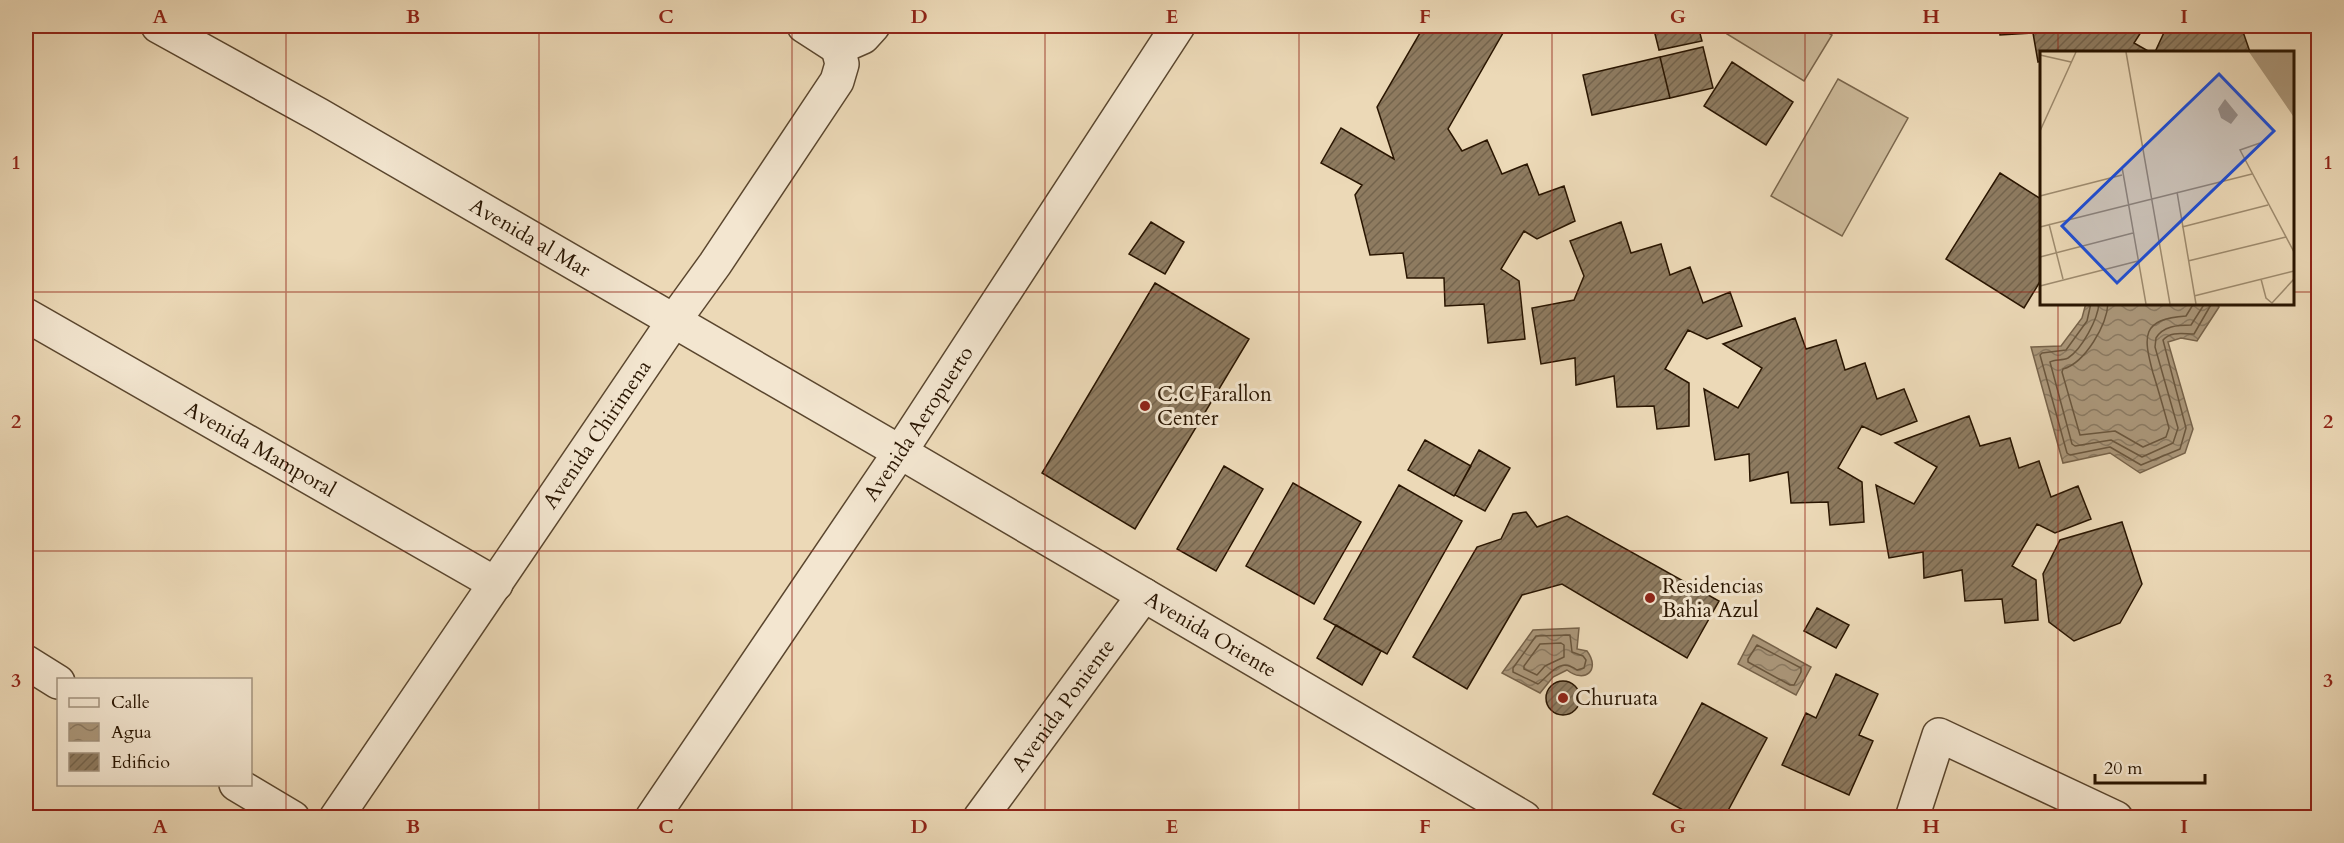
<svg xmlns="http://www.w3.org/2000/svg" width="2344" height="843" font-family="Cardo,serif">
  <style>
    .pitch { fill: #cbb898; stroke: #7a664c; stroke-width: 1.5 }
    .water { fill: url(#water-waves); stroke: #766249; stroke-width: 1.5 }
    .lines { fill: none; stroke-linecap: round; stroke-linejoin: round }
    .shore { stroke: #6a563d; stroke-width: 1.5 }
    .building { fill: url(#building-hatch); stroke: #291501; stroke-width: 1.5 }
    .street-casing { stroke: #5a462e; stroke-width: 36 }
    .street { stroke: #f3e6d0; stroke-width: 33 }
    .grid { fill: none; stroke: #8f2418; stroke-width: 1.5; stroke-opacity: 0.55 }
    .poi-dot { fill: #8f2418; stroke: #f3e6d0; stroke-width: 2 }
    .labels { text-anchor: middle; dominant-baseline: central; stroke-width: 6; stroke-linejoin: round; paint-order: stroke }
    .street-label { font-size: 21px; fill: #291501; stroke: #f3e6d0 }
    .poi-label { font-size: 21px; fill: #291501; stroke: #f3e6d0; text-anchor: start }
    .inset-road { fill: none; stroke: #9e8b6e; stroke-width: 1.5 }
    .view { fill: #1d4ed8; fill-opacity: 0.15; stroke: #1d4ed8; stroke-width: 3 }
    .inset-edge { fill: none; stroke: #291501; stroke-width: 3 }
    .neatline { fill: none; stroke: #8f2418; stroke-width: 2 }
    .grid-label { font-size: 20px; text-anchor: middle; font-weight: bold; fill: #8f2418 }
  </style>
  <defs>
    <pattern id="water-waves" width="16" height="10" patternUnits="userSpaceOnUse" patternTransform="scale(1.5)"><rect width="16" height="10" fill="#aa9679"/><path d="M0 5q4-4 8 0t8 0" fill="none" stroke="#8a7961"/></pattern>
    <pattern id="building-hatch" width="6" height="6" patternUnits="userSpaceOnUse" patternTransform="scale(1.5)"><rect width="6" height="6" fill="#8e7b60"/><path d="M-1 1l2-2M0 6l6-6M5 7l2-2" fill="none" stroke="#74644d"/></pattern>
  </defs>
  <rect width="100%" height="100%" fill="#ecd9b7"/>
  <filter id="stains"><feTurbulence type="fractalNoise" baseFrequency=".00333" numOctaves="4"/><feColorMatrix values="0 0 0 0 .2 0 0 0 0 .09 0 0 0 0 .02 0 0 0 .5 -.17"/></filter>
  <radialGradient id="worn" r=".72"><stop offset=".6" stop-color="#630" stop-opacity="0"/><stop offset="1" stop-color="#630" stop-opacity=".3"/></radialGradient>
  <path class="pitch" d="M1732 26H1816L1832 35 1804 81 1727 34Z
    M1838 79 1908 118 1842 236 1771 196Z"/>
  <path class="water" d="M2086 303H2218L2219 307 2197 341 2181 338 2168 342 2193 429 2185 453 2140 473 2110 453 2063 463 2031 347 2061 346 2082 318Z
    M1579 628 1577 649 1587 651C1601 670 1585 684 1567 670L1553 677 1540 693 1502 673 1533 630Z
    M1753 635 1811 667 1796 695 1738 664Z"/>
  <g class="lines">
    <path class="shore" d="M2091 303 2087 321 2066 350 2042 353 2040 355 2067 453 2070 455 2110 447 2141 465 2180 449 2186 428 2163 340C2171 331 2183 334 2194 334L2212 303
      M2099 303C2098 319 2082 349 2068 358 2062 361 2055 359 2050 362L2072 444 2075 446 2111 440 2142 457 2173 443 2178 428 2155 347 2156 338C2163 326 2178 325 2191 325L2205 303
      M2108 303C2107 325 2085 363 2063 369L2062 372 2080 435 2115 431 2143 447 2166 437 2169 428C2164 410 2159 392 2153 373 2143 336 2141 319 2186 316L2194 303
      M1570 635 1572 652 1583 656 1586 660 1584 668 1577 670C1559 657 1551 674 1538 684L1513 672V668L1536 636Z
      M1561 643 1564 645V657L1545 666 1537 675 1524 669V666L1540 644Z
      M1757 645 1801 668V672L1794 685H1790L1748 662V659Z"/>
  </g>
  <path class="building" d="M1424 26H1507L1448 129 1462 151 1487 140 1502 174 1527 164 1539 195 1564 186 1575 221 1537 239 1524 231 1501 269 1519 281 1525 339 1488 343 1484 304 1445 306 1444 278H1407L1403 253 1370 255 1355 195 1362 185 1321 163 1341 128 1394 159 1377 107Z
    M1653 26H1698L1702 41 1659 50Z
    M1999 26H2145L2134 43 2150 52H2041V61L2038 62 2033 33 2000 35Z
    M2167 26H2241L2250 52H2155Z
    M1703 47 1713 88 1670 98 1660 57Z
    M1660 57 1670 98 1592 115 1583 75Z
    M1732 62 1793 102 1766 145 1704 106Z
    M2000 173 2041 199V280L2024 308 1946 259Z
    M1151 222 1184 242 1165 274 1129 254Z
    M1621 222 1631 253 1661 244 1670 275 1690 267 1703 303 1730 292 1742 326 1707 339 1688 330 1665 369 1689 383V426L1657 429 1654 406 1617 407 1614 376 1576 385 1575 358 1541 364 1532 308 1574 300 1584 276 1570 241Z
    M1155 283 1249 339 1135 529 1042 473Z
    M1795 318 1806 349 1836 340 1845 370 1865 363 1877 399 1904 389 1917 421 1881 435 1862 426 1838 468 1862 482 1864 522 1830 525 1828 502 1791 503 1788 472 1750 481 1749 454 1715 460 1704 389 1738 408 1762 368 1723 344Z
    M1969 416 1980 446 2010 438 2019 468 2039 461 2051 497 2078 486 2091 519 2055 533 2037 524 2012 566 2036 580 2038 620 2005 623 2002 599 1965 601 1962 570 1924 578 1923 552 1889 558 1876 485 1914 504 1937 467 1895 443Z
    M1425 440 1471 466 1454 496 1408 470Z
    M1479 450 1510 468 1485 511 1455 495Z
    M1224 466 1263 489 1216 571 1177 549Z
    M1293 483 1361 522 1314 604 1246 566Z
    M1399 485 1462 521 1387 654 1324 619Z
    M1526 512 1537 527 1567 516 1719 601 1687 658 1562 584 1522 595 1467 689 1413 657 1477 547 1501 539 1513 514Z
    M2122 522 2142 584 2120 623 2074 641 2049 622 2043 574 2060 540Z
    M1817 608 1849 625 1836 648 1804 631Z
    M1336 625 1381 651 1362 685 1317 658Z
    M1836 674 1878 694 1859 735 1873 741 1849 795 1782 765 1806 713 1816 718Z
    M1546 698a17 17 0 1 1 34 0a17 17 0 1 1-34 0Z
    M1702 703 1767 738 1724 818H1698L1653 794Z"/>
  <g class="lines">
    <defs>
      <g id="street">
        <path id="s1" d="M158 26 319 115 900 452 1524 818"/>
        <path d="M804 26 838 48"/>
        <path d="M838 48 863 37 873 26"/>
        <path id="s2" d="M26 315 496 584"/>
        <path d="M26 662 58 682"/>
        <path d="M236 784 293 818"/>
        <path id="s3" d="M336 818 673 322 715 264 837 81 842 64 838 48"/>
        <path id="s4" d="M652 818 900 452 1178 26"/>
        <path id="s5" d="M980 818 1144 595"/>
        <path d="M1912 818 1939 735 2116 818"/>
      </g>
    </defs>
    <use href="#street" class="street-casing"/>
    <use href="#street" class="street"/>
  </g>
  <path class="grid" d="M286 26V818M539 26V818M792 26V818M1045 26V818M1299 26V818M1552 26V818M1805 26V818M2058 26V52M26 292H2041M2292 292H2318M2058 303V818M26 551H2318"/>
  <g class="poi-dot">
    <circle cx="1145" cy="406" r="6"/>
    <circle cx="1650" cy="598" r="6"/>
    <circle cx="1563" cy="698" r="6"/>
  </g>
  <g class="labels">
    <g class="street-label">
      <text stroke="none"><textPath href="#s1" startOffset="428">Avenida al Mar</textPath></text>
      <text stroke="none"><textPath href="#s4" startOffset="476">Avenida Aeropuerto</textPath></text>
      <text stroke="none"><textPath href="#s3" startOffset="464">Avenida Chirimena</textPath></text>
      <text stroke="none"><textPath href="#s2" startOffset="270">Avenida Mamporal</textPath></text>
      <text stroke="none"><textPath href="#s1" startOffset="1216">Avenida Oriente</textPath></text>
      <text stroke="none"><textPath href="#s5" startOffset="140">Avenida Poniente</textPath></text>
    </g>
    <g class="poi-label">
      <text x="1157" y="394">C.C Farallon<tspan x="1157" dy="24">Center</tspan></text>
      <text x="1662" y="586">Residencias<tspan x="1662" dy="24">Bahia Azul</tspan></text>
      <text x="1575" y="698">Churuata</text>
    </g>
  </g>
  <g transform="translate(2040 51)">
    <rect width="254" height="254" fill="#ecd9b7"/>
    <path d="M209 1H253V65L249 59ZM185 48 198 64 191 73 181 67 178 58Z" fill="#aa9679"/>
    <path class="inset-road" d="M86 1 130 253M0 4 31 11M0 80 36 1M220 92 200 99 254 201M82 116 106 253M137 141 156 253M0 145 82 124M9 173 23 228M0 176 212 123M142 176 228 154M0 206 93 182M148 210 246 186M221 228 226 247 232 252 254 228M0 235 98 210M154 245 254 220"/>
    <path class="view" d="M179 23 234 80 77 232 22 175Z"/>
    <rect width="254" height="254" class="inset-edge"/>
  </g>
  <rect width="2344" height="843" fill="none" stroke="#ecd9b7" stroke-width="66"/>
  <rect x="57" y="678" width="195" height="108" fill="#f3e6d0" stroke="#a2927d" stroke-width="1.5"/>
  <rect x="69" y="698" width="30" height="9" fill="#f3e6d0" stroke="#a2927d" stroke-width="1.5"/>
  <text x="111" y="708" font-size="18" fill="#291501">Calle</text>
  <rect x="69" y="723" width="30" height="18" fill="url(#water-waves)" stroke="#a2927d" stroke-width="1.5"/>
  <text x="111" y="738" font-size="18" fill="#291501">Agua</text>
  <rect x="69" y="753" width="30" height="18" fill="url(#building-hatch)" stroke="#a2927d" stroke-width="1.5"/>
  <text x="111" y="768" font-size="18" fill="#291501">Edificio</text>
  <path d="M2095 774v9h110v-9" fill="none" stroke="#291501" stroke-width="3"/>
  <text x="2104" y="774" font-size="18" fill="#291501" stroke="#f3e6d0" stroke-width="4.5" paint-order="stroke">20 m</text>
  <rect x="33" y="33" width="2278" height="777" class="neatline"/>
  <g class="grid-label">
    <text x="160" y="23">A</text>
    <text x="413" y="23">B</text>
    <text x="666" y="23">C</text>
    <text x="919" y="23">D</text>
    <text x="1172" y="23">E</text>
    <text x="1425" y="23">F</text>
    <text x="1678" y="23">G</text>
    <text x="1931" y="23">H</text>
    <text x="2184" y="23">I</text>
    <text x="16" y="169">1</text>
    <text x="2328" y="169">1</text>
    <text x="16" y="428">2</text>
    <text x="2328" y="428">2</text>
    <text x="16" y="687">3</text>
    <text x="2328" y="687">3</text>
    <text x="160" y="833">A</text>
    <text x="413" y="833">B</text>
    <text x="666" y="833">C</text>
    <text x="919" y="833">D</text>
    <text x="1172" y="833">E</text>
    <text x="1425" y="833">F</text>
    <text x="1678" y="833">G</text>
    <text x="1931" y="833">H</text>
    <text x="2184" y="833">I</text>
  </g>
  <rect width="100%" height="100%" filter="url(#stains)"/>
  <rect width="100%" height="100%" fill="url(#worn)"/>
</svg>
